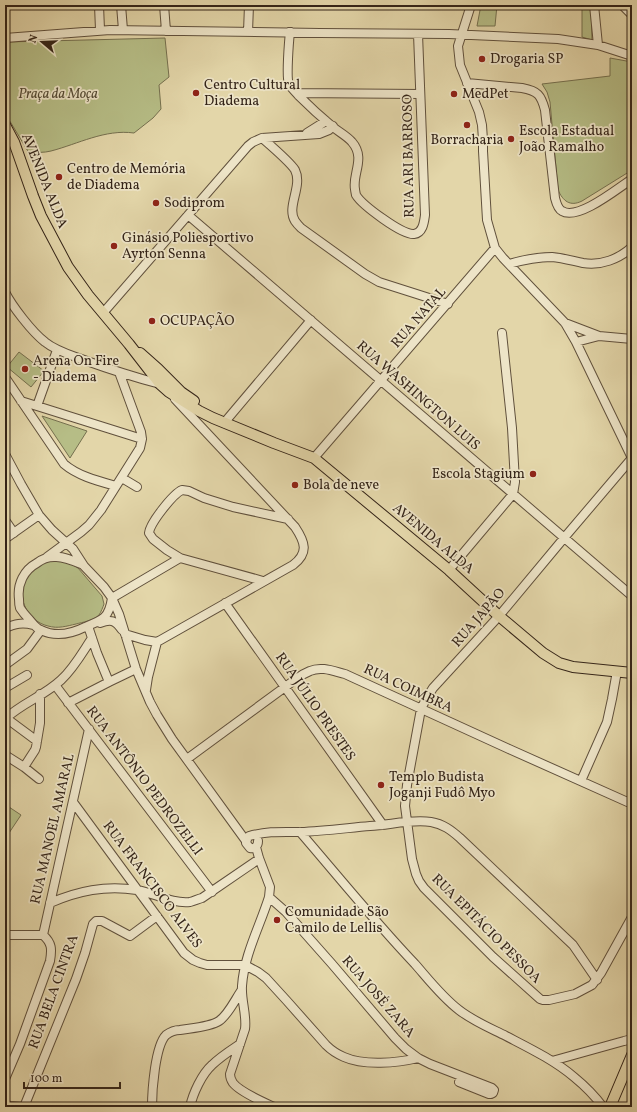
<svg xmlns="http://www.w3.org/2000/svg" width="637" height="1112" font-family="Vollkorn,serif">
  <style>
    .green { fill: #b6bd86; stroke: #75704f }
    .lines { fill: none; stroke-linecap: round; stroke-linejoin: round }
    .minor-casing { stroke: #60503c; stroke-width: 10 }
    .major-casing { stroke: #342418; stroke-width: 12 }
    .minor { stroke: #ede4c7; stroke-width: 8 }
    .major { stroke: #e3d6a9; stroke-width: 10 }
    .poi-dot { fill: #8f2418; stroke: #ede4c7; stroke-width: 1.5 }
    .labels { text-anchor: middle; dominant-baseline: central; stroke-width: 3.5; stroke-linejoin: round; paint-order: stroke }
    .poi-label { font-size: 14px; fill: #342418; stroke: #ede4c7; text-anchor: start }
    .park-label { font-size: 14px; font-style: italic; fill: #544a34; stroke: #ede4c7 }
    .street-label { font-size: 14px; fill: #342418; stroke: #ede4c7 }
  </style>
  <rect width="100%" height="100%" fill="#e3d6a9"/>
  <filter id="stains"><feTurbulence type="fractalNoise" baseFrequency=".005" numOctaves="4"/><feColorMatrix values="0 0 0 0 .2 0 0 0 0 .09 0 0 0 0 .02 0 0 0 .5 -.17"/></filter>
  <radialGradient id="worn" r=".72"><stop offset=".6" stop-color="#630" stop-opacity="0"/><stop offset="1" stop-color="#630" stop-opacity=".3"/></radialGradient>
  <path class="green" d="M481 5H505H497L495 26H477Z
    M582 5H591L592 40 582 37Z
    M165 38 169 77 159 85 161 109 153 118 134 133C105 129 78 144 51 151 44 153 36 152 29 153L5 113V42Z
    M610 58 632 62V170L582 201C570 207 563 201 558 190L550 102 547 92 542 84 610 76Z
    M19 352 44 371 31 387 7 367Z
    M42 416 87 431 70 458Z
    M56 559 68 562 78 568 102 596 104 604C103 607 101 612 99 615 93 621 83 622 76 624 67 626 58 629 48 626 26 621 13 592 29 573 32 570 36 568 39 566 45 562 49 560 56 559Z
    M9 807 21 815 7 836 5 834V814Z"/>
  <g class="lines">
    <defs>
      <path id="minor" d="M99 5 100 30
        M121 5 123 30
        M164 5 166 31
        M471 5 458 46 460 65 479 112 482 125 483 140V151L487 220 495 248 503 258 565 323 576 342 632 458
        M594 5 598 45
        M622 5 632 15
        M248 32 249 5
        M290 32C289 41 286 78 289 84 291 88 296 92 299 96 310 107 321 117 333 127 339 132 347 136 352 142 366 158 352 174 355 189 355 190 356 195 356 195 362 205 402 235 414 234 423 233 424 222 425 215L418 34
        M5 38 110 30 320 33 449 34 558 39 598 45 632 56
        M467 83 522 88C538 91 541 95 545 110L555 198C556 202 558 209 562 211 578 221 618 188 632 179
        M297 93 420 94
        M307 133 326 121
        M262 138C270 145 290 162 295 170 303 186 286 207 295 221 297 224 299 226 301 228L365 274 379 282 448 304
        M188 215 632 596
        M509 264C523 260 537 257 552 257 563 258 573 261 583 263 601 266 619 259 632 247
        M5 292C12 306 32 332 45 342 56 351 71 355 84 360 109 369 134 377 160 384
        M103 313 248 146 253 142 262 138 319 134 329 130 333 126
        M565 323 599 336
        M576 342 599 336 632 339
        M5 377 64 464C78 476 98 481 116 486
        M21 401 142 439
        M37 406 57 350
        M224 423 311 320
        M5 454 21 484 39 515 52 530 73 549 84 566 104 587 112 598 119 614 136 669 150 702 157 715 172 739 246 841
        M314 458 495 248
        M632 458 564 538 499 616 433 688 426 699 421 709 407 785 405 806 412 859 416 874 419 881 424 888 493 957 540 999 543 1000H549L575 994 592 985 601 973 632 917
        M122 478 137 487
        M5 520 14 533
        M5 539 39 515
        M47 557 81 532 89 525 101 510 140 448 142 439 141 432 119 372
        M83 565C74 561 64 556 54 557 47 557 42 559 37 563 24 570 17 584 19 599 19 602 19 605 20 608 22 611 25 615 28 618 32 622 35 628 41 630 55 637 71 634 85 627 103 620 109 618 112 598L180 558
        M449 570 513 494 515 482 512 428 502 333
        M263 581 180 558 167 550 153 539 149 533C150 523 173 494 182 490L189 491 204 498 233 507 288 519
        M225 603 383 825
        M100 623C111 619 115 620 122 630
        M88 626 97 653 109 682
        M5 628C15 624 22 622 33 625
        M125 634 145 640 157 642 293 565C309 553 305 542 295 527L175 399
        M5 665 27 649 41 630
        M55 685 212 892
        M5 688 27 675
        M146 690 148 677 157 642
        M68 703 109 682 136 669
        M6 718 37 741
        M5 719C22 703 44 696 61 680 74 668 82 653 92 638
        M5 755 24 767 39 779
        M187 759 296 679C300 676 305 673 310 671 321 666 333 671 345 674L509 749 632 804
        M24 767 35 750 36 747 40 723V694
        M581 781 607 722 612 699 617 671
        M73 802 184 953 193 960 200 963 207 965H245L258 972 266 978 287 1001 326 1045C331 1050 337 1054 344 1057 364 1066 397 1063 418 1058
        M300 832C338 876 375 922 415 964 429 980 442 997 459 1010 473 1021 490 1028 506 1036 529 1048 554 1060 574 1077 585 1086 595 1096 603 1107
        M258 841C258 846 255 849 250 848L246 843 247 839 249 836C268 831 281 832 300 832 324 831 347 828 370 826 390 825 411 819 431 822 443 824 451 830 460 838L573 945 597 980
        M256 847 259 858 270 887 269 897C260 926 244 955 242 986 241 1001 247 1015 245 1029L230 1074C230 1077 231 1080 233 1083 240 1092 263 1102 274 1107
        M269 897 286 912 332 964 395 1038 406 1049 418 1058 430 1064 492 1088 494 1090 493 1093 491 1094H489L459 1082
        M50 903C78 891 105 885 137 890 154 893 172 904 190 902 194 901 198 899 202 898L259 859
        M5 935H43
        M43 935 89 729
        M552 1061 624 1041 632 1039
        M5 1079 20 1044 50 961C52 949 52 943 43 935
        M5 1103 9 1106 24 1107
        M24 1107 76 979 85 953 93 924 96 921H102L130 936 157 916
        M152 1107C152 1091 155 1046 166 1035 170 1032 175 1030 180 1030 192 1028 210 1027 219 1021 228 1015 235 1000 241 991
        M190 1107C193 1093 202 1074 212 1065 220 1057 231 1050 240 1044"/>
      <path id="major" d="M5 125 14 142 33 196 41 216 68 267 88 295 129 344 160 384 169 392 199 411 213 418 274 443 314 458 449 570 499 616 543 653 559 663 573 667 632 673
        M140 353 158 369 181 392 194 401
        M610 1107 632 1055"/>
    </defs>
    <use href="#minor" class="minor-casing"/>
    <use href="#major" class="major-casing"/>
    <use href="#minor" class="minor"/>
    <use href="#major" class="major"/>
  </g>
  <g class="poi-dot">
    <circle cx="482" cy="59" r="4"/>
    <circle cx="196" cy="93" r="4"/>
    <circle cx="454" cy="94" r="4"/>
    <circle cx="467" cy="125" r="4"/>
    <circle cx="511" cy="139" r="4"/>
    <circle cx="59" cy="177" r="4"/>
    <circle cx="156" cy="203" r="4"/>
    <circle cx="114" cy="246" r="4"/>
    <circle cx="152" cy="321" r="4"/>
    <circle cx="25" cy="369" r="4"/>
    <circle cx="533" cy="474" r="4"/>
    <circle cx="295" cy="485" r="4"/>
    <circle cx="381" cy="785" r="4"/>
    <circle cx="277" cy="920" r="4"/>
  </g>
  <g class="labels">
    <g class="poi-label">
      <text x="490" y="59">Drogaria SP</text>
      <text x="204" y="85">Centro Cultural<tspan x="204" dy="16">Diadema</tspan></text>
      <text x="462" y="94">MedPet</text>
      <text x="519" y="131">Escola Estadual<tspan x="519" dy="16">João Ramalho</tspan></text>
      <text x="467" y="140" text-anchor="middle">Borracharia</text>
      <text x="67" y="169">Centro de Memória<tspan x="67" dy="16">de Diadema</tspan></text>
      <text x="164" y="203">Sodiprom</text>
      <text x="122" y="238">Ginásio Poliesportivo<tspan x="122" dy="16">Ayrton Senna</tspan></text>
      <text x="160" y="321">OCUPAÇÃO</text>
      <text x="33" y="361">Arena On Fire<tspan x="33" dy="16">- Diadema</tspan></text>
      <text x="525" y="474" text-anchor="end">Escola Stagium</text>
      <text x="303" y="485">Bola de neve</text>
      <text x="389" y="777">Templo Budista<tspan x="389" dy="16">Joganji Fudô Myo</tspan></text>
      <text x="285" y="912">Comunidade São<tspan x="285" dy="16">Camilo de Lellis</tspan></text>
    </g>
    <g class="park-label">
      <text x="58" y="94">Praça da Moça</text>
    </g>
    <g class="street-label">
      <text transform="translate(409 156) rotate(-91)">RUA ARI BARROSO</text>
      <text transform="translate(44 181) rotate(68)">AVENIDA ALDA</text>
      <text transform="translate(419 318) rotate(-49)">RUA NATAL</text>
      <text transform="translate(418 396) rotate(41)">RUA WASHINGTON LUIS</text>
      <text transform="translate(433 539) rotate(40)">AVENIDA ALDA</text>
      <text transform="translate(479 618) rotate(-49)">RUA JAPÃO</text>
      <text transform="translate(408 689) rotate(25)">RUA COIMBRA</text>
      <text transform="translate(315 707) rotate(55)">RUA JÚLIO PRESTES</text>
      <text transform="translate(144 781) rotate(53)">RUA ANTÔNIO PEDROZELLI</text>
      <text transform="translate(53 829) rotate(-77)">RUA MANOEL AMARAL</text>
      <text transform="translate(152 885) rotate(53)">RUA FRANCISCO ALVES</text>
      <text transform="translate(486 929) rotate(45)">RUA EPITÁCIO PESSOA</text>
      <text transform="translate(54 992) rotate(-70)">RUA BELA CINTRA</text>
      <text transform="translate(378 997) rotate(49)">RUA JOSÉ ZARA</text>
    </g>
  </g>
  <rect width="637" height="1112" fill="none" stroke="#e3d6a9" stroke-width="20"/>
  <rect x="6" y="6" width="625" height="1100" fill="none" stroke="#342418" stroke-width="2"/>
  <rect x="10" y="10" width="617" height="1092" fill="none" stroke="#342418"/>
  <g transform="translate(42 42) rotate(289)" stroke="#ede4c7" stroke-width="3" paint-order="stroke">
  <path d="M0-3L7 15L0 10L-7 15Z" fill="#342418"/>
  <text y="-6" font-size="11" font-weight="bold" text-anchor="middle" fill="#342418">N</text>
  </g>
  <path d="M24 1082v6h96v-6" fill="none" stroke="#342418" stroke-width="2"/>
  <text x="30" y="1082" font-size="12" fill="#342418" stroke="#ede4c7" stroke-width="3" paint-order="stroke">100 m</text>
  <rect width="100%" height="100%" filter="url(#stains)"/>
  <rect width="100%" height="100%" fill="url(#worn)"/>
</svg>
